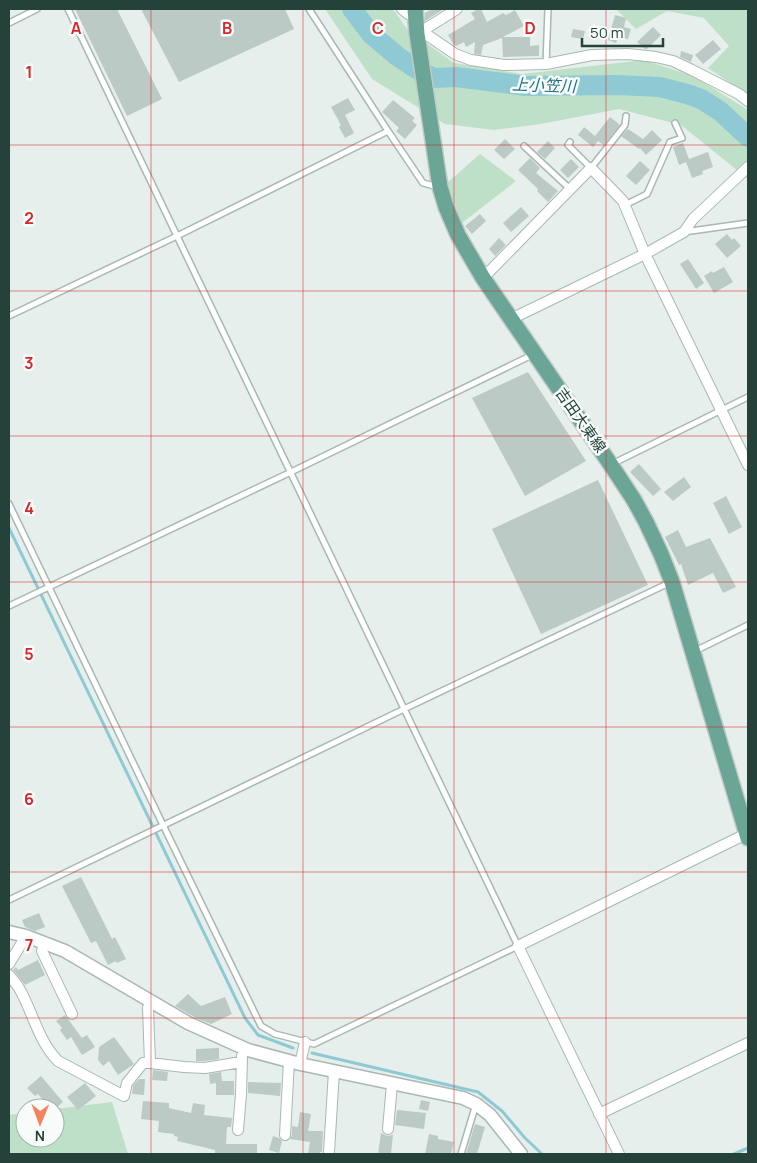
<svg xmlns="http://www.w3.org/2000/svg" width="757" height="1163" font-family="Manrope,'Noto Sans JP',sans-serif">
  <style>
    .green { fill: #bfe0c8 }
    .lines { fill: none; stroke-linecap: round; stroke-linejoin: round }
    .stream { stroke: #8ec9d4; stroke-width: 3 }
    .river { stroke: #8ec9d4; stroke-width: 20 }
    .building { fill: #bbcac4 }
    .service-casing { stroke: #a8b8b2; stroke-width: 8 }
    .minor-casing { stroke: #a8b8b2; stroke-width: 12 }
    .tertiary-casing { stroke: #a8b8b2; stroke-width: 15 }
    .primary-casing { stroke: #c2cac8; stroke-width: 18 }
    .service { stroke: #fff; stroke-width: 5 }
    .minor { stroke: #fff; stroke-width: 10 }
    .tertiary { stroke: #fff; stroke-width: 12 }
    .primary { stroke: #6aa596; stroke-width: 15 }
    .grid { fill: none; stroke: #d62828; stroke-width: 1; stroke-opacity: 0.55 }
    .labels { text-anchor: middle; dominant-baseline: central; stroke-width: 5; stroke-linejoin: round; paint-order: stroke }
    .street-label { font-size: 15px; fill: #24423a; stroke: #f7fbf9 }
    .water-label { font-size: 16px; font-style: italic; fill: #1c6f80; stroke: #f7fbf9 }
    .grid-label { font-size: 16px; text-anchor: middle; font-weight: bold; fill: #d62828; stroke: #f7fbf9; stroke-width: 5; stroke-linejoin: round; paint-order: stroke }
  </style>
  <rect width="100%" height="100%" fill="#e6efeb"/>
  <path class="green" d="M325 9H393L407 29 454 63 522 74 644 60 693 76 748 110V179L681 125 619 109 541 124 494 130 445 124 372 79Z
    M616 9H748V95L708 68 729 46 704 18 667 11 636 29Z
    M480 154 516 181 462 223 447 183Z
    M112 1102 128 1154H9V1115L25 1113V1138H55V1109Z"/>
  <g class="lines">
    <path class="stream" d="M9 528 245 1018 258 1035 293 1048
      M312 1053 478 1092 502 1111 525 1138 542 1154
      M734 1154 748 1148"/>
    <path class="river" d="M352 9 371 34 397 56 412 66 433 78 456 77 526 86 618 85 660 87 687 94 701 99 720 111 748 137"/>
  </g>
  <path class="building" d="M75 9H117L162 99 127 116Z
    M141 9H285L294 29 179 82Z
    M432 9H444L425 21V13Z
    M478 9H481L487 22 503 13 506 15 515 10 524 26 503 37H530V46L539 45V56L503 57 502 38 483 45 481 55 474 54 475 42 466 47 464 42 456 46 454 45 448 35 475 19 471 13Z
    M615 15 626 18 624 27 631 29 628 39 618 37 616 43 608 40Z
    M653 27 661 35 647 49H645L637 42Z
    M573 29 585 31 583 39 571 37Z
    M713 40 721 49 703 64 695 55Z
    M681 51 693 55 691 62 680 57Z
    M348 98 355 110 345 115 354 133 345 138 339 127 341 125 331 107Z
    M393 100 415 118 412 121 417 125 405 139 396 131 399 128 382 112Z
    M610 117 620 125 604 145 598 141 593 147 578 135 584 127 595 136Z
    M628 129 643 139 652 130 662 140 646 155 640 148 639 149 621 136Z
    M505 139 515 149 504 159 494 150Z
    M548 141 555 148 545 159 537 152Z
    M683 143 689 159 708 152 713 167 702 171 703 174 692 178 686 162 679 165 673 147Z
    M530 158 540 168 536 173 558 191 548 202 537 191 538 189 518 170Z
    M571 159 579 167 568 178 560 170Z
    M640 161 650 170 636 185 626 176Z
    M521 207 529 216 511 232 503 223Z
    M480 214 486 221 472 234 465 226Z
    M727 234 732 240 734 238 741 246 727 258 715 244Z
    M499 238 506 245 495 256 489 249Z
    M688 259 704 283 696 289 680 264Z
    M724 267 733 282 714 293 704 276 712 271 713 273Z
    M528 372 586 461 525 496 472 398Z
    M639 464 661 489 653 496 630 472Z
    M684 477 691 487 673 501 664 492Z
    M598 480 648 585 541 634 492 529Z
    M726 496 742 527 729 534 713 503Z
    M678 530 686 547 710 538 736 587 723 593 713 573 688 585 681 564 679 565 665 537Z
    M81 877 112 939 115 937 126 959 117 963 116 961 108 965 96 941 91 943 62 886Z
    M39 913 45 927 35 931 25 927 22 920Z
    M38 960 45 975 25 985 13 970 16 967 18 970Z
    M188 994 201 1006 225 997 232 1014 211 1024 196 1018 175 1006Z
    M65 1015 82 1038 87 1035 95 1047 82 1055 71 1037 67 1040 60 1030 62 1028 56 1021Z
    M114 1037 134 1064 118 1075 109 1061 103 1066 98 1060 99 1047Z
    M219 1048V1059L205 1061H196V1049Z
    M153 1070 168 1072 167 1081 152 1080Z
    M221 1072 222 1081H234V1095H216V1083L210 1084 209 1074Z
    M41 1076 63 1102 56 1108H50L38 1094 35 1096 27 1088Z
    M139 1079H145L144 1095 132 1094 133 1086Z
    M248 1082 281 1083 280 1096 248 1093Z
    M85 1083 96 1096 78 1110 67 1097Z
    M421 1100 430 1102 428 1111 419 1109Z
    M143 1101 169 1103V1108L191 1113 193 1103 205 1105 204 1115 232 1118 231 1127H227L226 1144H257V1154H215V1150L177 1141 178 1137 174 1136V1134L158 1132 159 1121 141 1119Z
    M397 1110 426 1113 424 1129 395 1125Z
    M300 1112 311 1114 308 1131H323L322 1152H320L319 1154H308L310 1142 290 1139 292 1135V1126L298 1127Z
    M475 1124 485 1127 477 1154H466Z
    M381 1133 387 1136 393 1135 391 1154H378Z
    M429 1134 438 1136V1139L454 1142 451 1154H425Z
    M273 1136 279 1138 282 1141 279 1153 269 1150Z"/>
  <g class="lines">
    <defs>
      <path id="service" d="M309 9 388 131
        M9 23 37 9
        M546 64 548 9
        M570 142 568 145 591 168 625 125 626 116
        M524 146 570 189
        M625 205 647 194 670 142 682 138 675 123
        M684 232 748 223
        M9 316 177 236 388 131 423 183 438 187
        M612 464 748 397
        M9 504 163 825 261 1026 275 1034 314 1044 518 946 68 9
        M9 606 291 472 532 355
        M695 651 748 625
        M9 900 404 709 669 583
        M461 1154 476 1104"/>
      <path id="minor" d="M402 9 408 14 416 16
        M417 28 455 54 471 60 504 65 546 64 592 55 628 54 656 57 673 61 692 70 739 94 748 101
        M422 31 457 9
        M483 278 591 168 623 201 645 254 748 465
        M511 319 645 254 684 232 693 219 748 167
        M44 943 42 951 72 1014
        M9 964 26 936
        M9 975C12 979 16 983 19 988 33 1012 38 1041 58 1061L124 1096 127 1083 143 1063H150
        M150 1002 148 1008 150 1063 184 1067 205 1068 241 1062
        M300 1064 305 1042
        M599 1114 748 1043
        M388 1129 392 1084
        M238 1130 241 1094 242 1056
        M285 1135 289 1061
        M329 1152 334 1071
        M619 1154 518 946 748 833"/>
      <path id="tertiary" d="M9 932 26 936 65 951 188 1023 248 1050 300 1064 463 1098 476 1104 490 1115 521 1154"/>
      <path id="primary" d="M415 9 417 34 440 187 446 207 458 235 483 278 611 465 634 500 646 522 661 554 672 582 748 838"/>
    </defs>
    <use href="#service" class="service-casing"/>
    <use href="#minor" class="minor-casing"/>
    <use href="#tertiary" class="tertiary-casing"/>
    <use href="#primary" class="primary-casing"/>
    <use href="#service" class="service"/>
    <use href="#minor" class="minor"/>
    <use href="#tertiary" class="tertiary"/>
    <use href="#primary" class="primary"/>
  </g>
  <path class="grid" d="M151 9V1154M303 9V1154M454 9V1154M606 9V1154M9 145H748M9 291H748M9 436H748M9 582H748M9 727H748M9 872H748M9 1018H748"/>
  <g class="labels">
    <g class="street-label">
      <text transform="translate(581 420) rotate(55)">吉田大東線</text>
    </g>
    <g class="water-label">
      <text transform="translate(544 85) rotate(2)">上小笠川</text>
    </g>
  </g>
  <g class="grid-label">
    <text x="76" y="34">A</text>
    <text x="227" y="34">B</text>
    <text x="378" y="34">C</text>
    <text x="530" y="34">D</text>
    <text x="29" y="78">1</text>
    <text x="29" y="224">2</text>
    <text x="29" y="369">3</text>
    <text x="29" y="514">4</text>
    <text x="29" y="660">5</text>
    <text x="29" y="805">6</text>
    <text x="29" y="951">7</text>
  </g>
  <rect width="757" height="1163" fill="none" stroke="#24423a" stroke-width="20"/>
  <g transform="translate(40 1123) rotate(181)"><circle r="24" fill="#f7fbf9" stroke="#a3b1ad"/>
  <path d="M0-4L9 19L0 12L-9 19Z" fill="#f4845f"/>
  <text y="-8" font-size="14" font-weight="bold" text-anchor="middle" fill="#24423a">N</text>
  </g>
  <path d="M582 38v8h81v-8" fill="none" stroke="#24423a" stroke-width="2.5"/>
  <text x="590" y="38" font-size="15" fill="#24423a" stroke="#f7fbf9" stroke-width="4" paint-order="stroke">50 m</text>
</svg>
